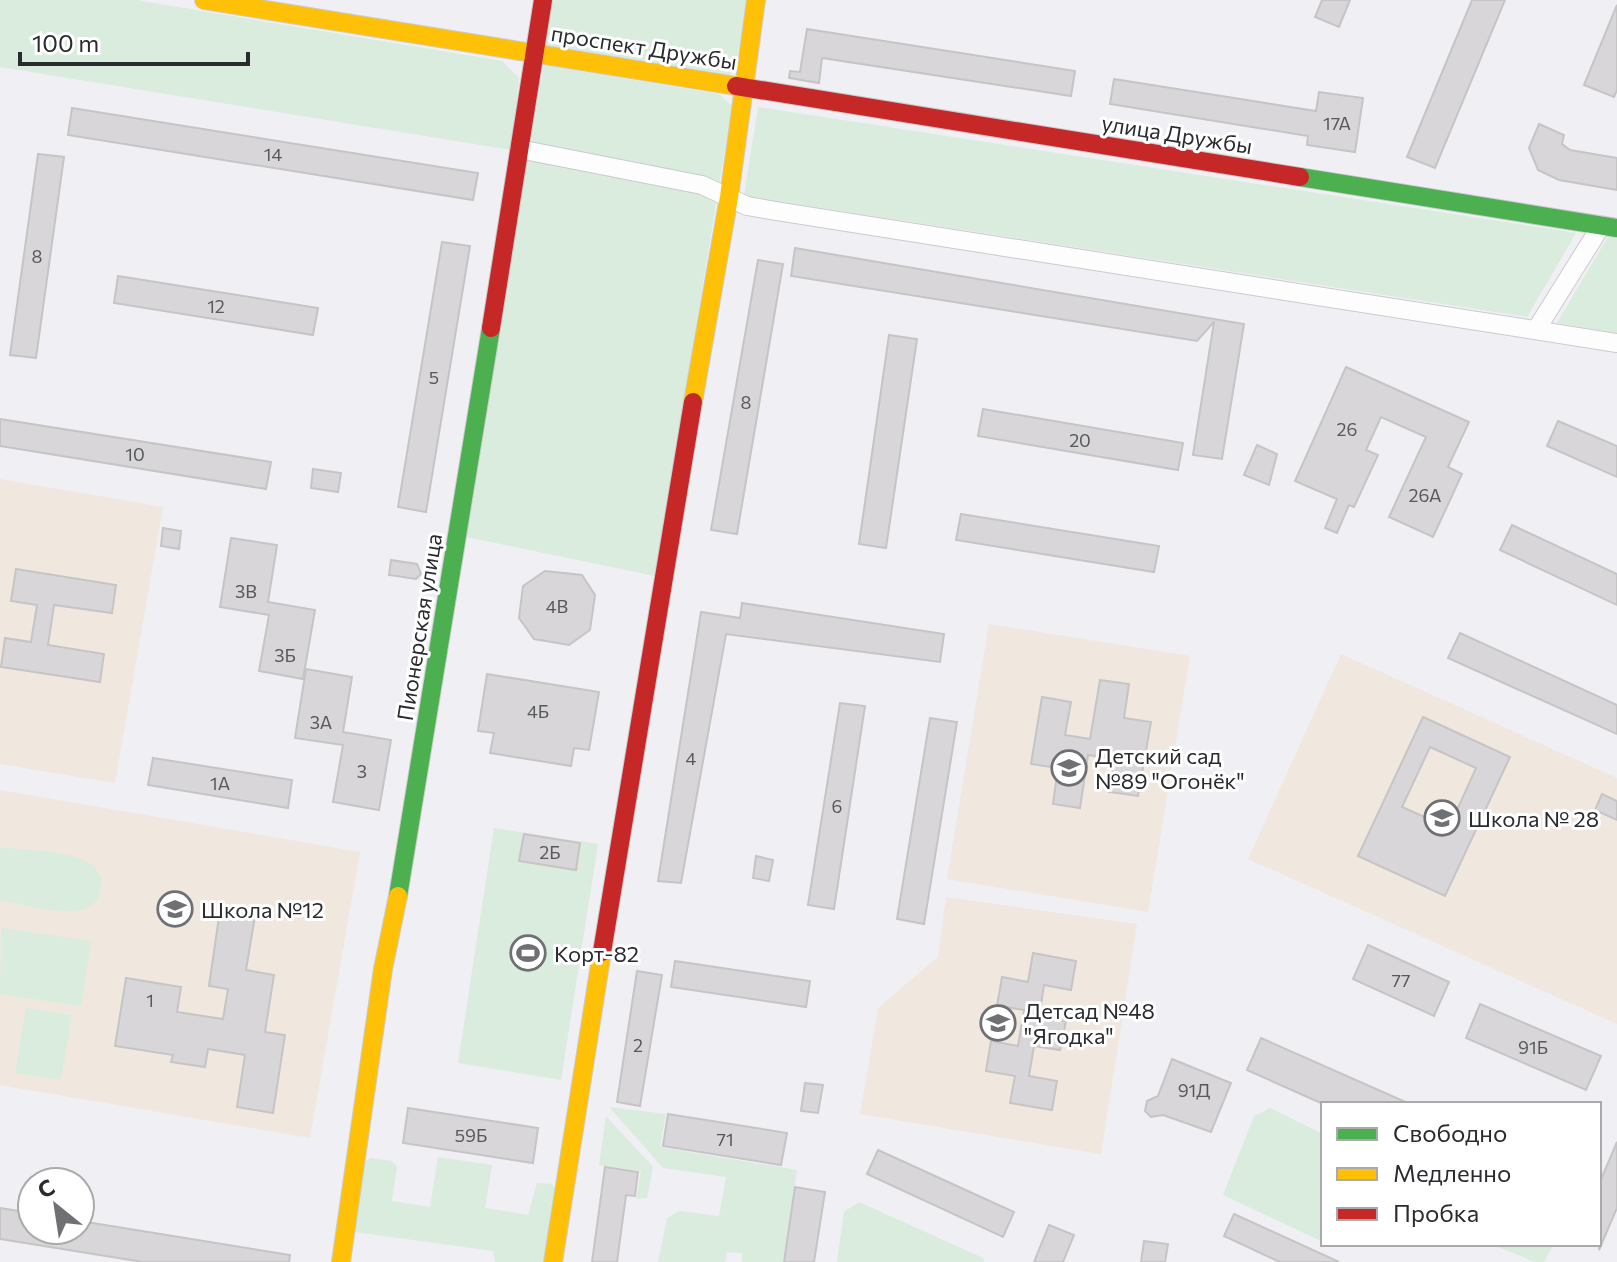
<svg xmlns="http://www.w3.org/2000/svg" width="1617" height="1262" font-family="Commissioner,sans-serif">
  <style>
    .education { fill: #f0e7df }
    .green { fill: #d9ecdd }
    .building { fill: #d8d6d8; stroke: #c6c4c5; stroke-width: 2; fill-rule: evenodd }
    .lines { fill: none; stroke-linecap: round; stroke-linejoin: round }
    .street-casing { stroke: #cbcbcf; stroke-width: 20 }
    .fast-casing { stroke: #cbcbcf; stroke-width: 20 }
    .slow-casing { stroke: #cbcbcf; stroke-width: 20 }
    .jam-casing { stroke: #cbcbcf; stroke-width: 20 }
    .street { stroke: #fdfdfd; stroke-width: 18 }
    .fast { stroke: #4caf50; stroke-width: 18 }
    .slow { stroke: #ffc107; stroke-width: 18 }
    .jam { stroke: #c62828; stroke-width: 18 }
    .labels { text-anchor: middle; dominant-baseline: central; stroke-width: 6; stroke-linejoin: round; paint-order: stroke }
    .number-label { font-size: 18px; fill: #57585a }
    .street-label { font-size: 22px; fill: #2a2b2e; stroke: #fff }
    .poi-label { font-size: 22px; fill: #2a2b2e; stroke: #fff; text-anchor: start }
  </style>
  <rect width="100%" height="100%" fill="#efeff4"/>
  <path class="education" d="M0 479 163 507 115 783 0 764Z
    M989 624 1190 656 1148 912 947 879Z
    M1341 654 1617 778V1024L1248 859Z
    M0 790 360 852 310 1138 0 1085Z
    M946 897 1137 924 1101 1154 860 1114 878 1008 938 957Z"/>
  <path class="green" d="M0 0H136L502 61 519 78 511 150 0 67Z
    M551 0H748L734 72 727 77 543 49Z
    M544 65 719 94 732 106 655 576 462 536Z
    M758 107 1576 233 1527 317 744 196Z
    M1609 235 1617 237V333L1557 323Z
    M494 828 598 844 561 1080 458 1063Z
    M0 847C26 851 62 850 86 861 95 865 102 875 101 885 100 930 27 904 0 900Z
    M1 928 91 941 81 1006 0 994Z
    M26 1008 72 1015 61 1080 15 1073Z
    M609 1107 666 1114 660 1147 797 1170 783 1262H742V1253L727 1252 725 1262H658L667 1218 679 1211 719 1216 726 1177 663 1168Z
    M1270 1108 1323 1134V1242L1223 1195 1254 1116Z
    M606 1116 653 1167 647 1198 636 1199 641 1171 599 1165Z
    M438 1157 492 1165 485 1208 528 1215 537 1183 552 1184 556 1191 547 1262H495L493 1251 355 1232 365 1162 370 1158 391 1161 397 1166 392 1201 430 1207Z
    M859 1202 983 1258 984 1262H837L844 1212Z
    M1554 1244 1544 1262H1535L1493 1245Z"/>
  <path class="building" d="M1322 0H1350L1339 27 1315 17Z
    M1472 0H1505L1435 168 1407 157Z
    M1617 5V90L1614 97 1584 85Z
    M807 29 1075 71 1071 96 822 58 819 83 789 78 790 71 800 72Z
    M1114 79 1316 111 1319 92 1363 98 1355 152 1307 145 1308 136 1110 104Z
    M72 108 478 173 473 200 68 135Z
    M1539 124 1564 135 1562 144 1570 150 1617 158V190L1559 180 1538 170 1529 148Z
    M38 154 64 157 36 358 10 355Z
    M442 242 470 246 426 512 398 507Z
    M795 248 1244 324 1222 459 1193 455 1214 322 1197 341 791 276Z
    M758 260 783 264 737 534 711 530Z
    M118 276 318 308 313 335 114 303Z
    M889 335 917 339 886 548 859 544Z
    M1346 367 1469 422 1448 467 1462 474 1433 537 1389 517 1426 437 1381 417 1366 450 1378 455 1354 507 1349 505 1337 533 1325 528 1337 499 1295 481Z
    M983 409 1183 443 1178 470 978 436Z
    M0 419 271 462 266 489 0 446Z
    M1558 421 1617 446V477L1547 446Z
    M1257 445 1277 454 1269 485 1244 475Z
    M313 469 341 473 338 492 311 488Z
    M961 514 1159 546 1154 572 956 540Z
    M1512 525 1617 574V605L1500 550Z
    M163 528 181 531 179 549 161 546Z
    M231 538 277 545 268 602 315 610 303 679 259 671 269 615 220 607Z
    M391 560 417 564 421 574 416 579 389 575Z
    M16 569 116 585 112 613 54 605 48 645 104 654 100 682 1 667 5 638 31 642 37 605 11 601Z
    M545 571 582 575 595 595 590 630 569 645 534 639 519 618 523 586Z
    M742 603 944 634 940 662 726 634 681 883 658 881 701 612 740 618Z
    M1460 633 1617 705V734L1448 658Z
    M306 669 352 677 343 732 391 740 379 810 333 802 343 745 295 738Z
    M487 674 599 692 589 750 574 748 571 766 490 753 494 733 478 731Z
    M1100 680 1129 684 1124 718 1151 722 1138 796 1109 792 1114 759 1088 755 1080 808 1053 804 1058 768 1031 764 1042 697 1071 702 1065 735 1090 739Z
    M840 703 865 706 834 909 808 905Z
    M1423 717 1510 757 1445 896 1358 856ZM1430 747 1476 768 1449 828 1402 807Z
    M930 718 957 722 924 924 897 919Z
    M153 758 292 780 288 808 148 785Z
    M1602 794 1617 801V820L1595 810Z
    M524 834 580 843 576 870 519 861Z
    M756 856 773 860 769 881 753 878Z
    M220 910 255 916 246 970 274 975 265 1032 285 1035 273 1113 237 1107 245 1055 208 1049 205 1067 171 1062 173 1055 115 1046 126 978 181 987 177 1012 223 1019 228 989 209 986Z
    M1368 945 1449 982 1434 1016 1353 979Z
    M1033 953 1076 961 1071 990 1044 985 1039 1017 1066 1021 1060 1050 1034 1046 1029 1076 1057 1081 1052 1110 1010 1103 1015 1076 986 1071 991 1041 1018 1046 1024 1010 997 1006 1002 977 1028 982Z
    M675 961 810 981 806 1007 671 987Z
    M637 971 662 975 640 1106 617 1102Z
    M1480 1004 1601 1056 1586 1090 1466 1038Z
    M1261 1038 1410 1104H1323L1247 1070Z
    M1172 1059 1231 1083 1211 1132 1163 1115 1151 1117 1145 1111 1147 1101 1158 1096Z
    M805 1083 823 1085 818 1113 801 1111Z
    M408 1108 538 1128 533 1163 403 1143Z
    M668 1114 787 1133 781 1165 663 1146Z
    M1617 1142V1208L1599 1250V1184Z
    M878 1150 1014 1212 1003 1237 867 1174Z
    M605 1167 638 1172 635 1196 626 1195 617 1262H592Z
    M795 1187 825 1192 814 1262H784Z
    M0 1208 32 1213V1230H80V1221L290 1255 289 1262H143L0 1239Z
    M1234 1214 1339 1262H1280L1224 1236Z
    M1049 1225 1074 1235 1063 1262H1034Z
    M1144 1241 1168 1244 1165 1262H1141Z"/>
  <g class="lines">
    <defs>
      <path id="street" d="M519 149 702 185 747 206 782 212 1617 343
        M1536 330 1601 226"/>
      <path id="fast" d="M1300 177 1617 228
        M398 896 491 328"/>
      <path id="slow" d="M204 0 736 86
        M693 402 729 197 756 0
        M341 1262 383 969 398 896
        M553 1262 602 952"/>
      <path id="jam" d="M736 86 1300 177
        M491 328 543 0
        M602 952 693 402"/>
    </defs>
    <use href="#street" class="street-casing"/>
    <use href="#fast" class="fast-casing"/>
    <use href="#slow" class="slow-casing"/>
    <use href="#jam" class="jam-casing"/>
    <use href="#street" class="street"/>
    <use href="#fast" class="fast"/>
    <use href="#slow" class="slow"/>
    <use href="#jam" class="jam"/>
  </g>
  <defs>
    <symbol id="school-ring" viewBox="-11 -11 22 22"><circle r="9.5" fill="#fff" stroke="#6f7073" stroke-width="1.5"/><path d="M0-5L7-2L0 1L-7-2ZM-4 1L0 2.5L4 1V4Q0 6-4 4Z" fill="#6f7073"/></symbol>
    <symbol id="stadium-ring" viewBox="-11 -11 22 22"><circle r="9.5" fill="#fff" stroke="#6f7073" stroke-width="1.5"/><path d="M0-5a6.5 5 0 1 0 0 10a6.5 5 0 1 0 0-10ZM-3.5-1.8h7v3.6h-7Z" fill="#6f7073"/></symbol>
  </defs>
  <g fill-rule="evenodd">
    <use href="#school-ring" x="1049" y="748" width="40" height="40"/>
    <use href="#school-ring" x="1422" y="798" width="40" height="40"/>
    <use href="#school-ring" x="155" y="889" width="40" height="40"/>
    <use href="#stadium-ring" x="508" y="933" width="40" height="40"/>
    <use href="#school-ring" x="978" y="1003" width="40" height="40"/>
  </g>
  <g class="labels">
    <g class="number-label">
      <text x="1337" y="123">17А</text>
      <text x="273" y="154">14</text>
      <text x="37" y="256">8</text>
      <text x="216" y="306">12</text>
      <text x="434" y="377">5</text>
      <text x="746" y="402">8</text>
      <text x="1347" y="429">26</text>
      <text x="1080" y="440">20</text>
      <text x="135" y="454">10</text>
      <text x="1425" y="495">26А</text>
      <text x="246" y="591">3В</text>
      <text x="557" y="606">4В</text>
      <text x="285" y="655">3Б</text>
      <text x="538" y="711">4Б</text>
      <text x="321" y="722">3А</text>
      <text x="691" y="758">4</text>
      <text x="362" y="771">3</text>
      <text x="220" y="783">1А</text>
      <text x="837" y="806">6</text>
      <text x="550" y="852">2Б</text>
      <text x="1401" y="980">77</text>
      <text x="150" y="1000">1</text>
      <text x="638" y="1045">2</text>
      <text x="1533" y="1047">91Б</text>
      <text x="1194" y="1090">91Д</text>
      <text x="471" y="1135">59Б</text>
      <text x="725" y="1139">71</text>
    </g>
    <g class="street-label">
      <text transform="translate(644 47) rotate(9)">проспект Дружбы</text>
      <text transform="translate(1177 134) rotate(9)">улица Дружбы</text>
      <text transform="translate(419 627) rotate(-81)">Пионерская улица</text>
    </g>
    <g class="poi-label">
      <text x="1095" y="755">Детский сад<tspan x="1095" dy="25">№89 "Огонёк"</tspan></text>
      <text x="1468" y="818">Школа № 28</text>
      <text x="201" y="909">Школа №12</text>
      <text x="554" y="953">Корт-82</text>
      <text x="1024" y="1010">Детсад №48<tspan x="1024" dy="25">"Ягодка"</tspan></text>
    </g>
  </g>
  <rect x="1321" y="1102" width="280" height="144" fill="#ffffff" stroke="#aaaaab" stroke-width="2"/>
  <rect x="1337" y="1128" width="40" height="12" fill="#4caf50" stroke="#aaaaab" stroke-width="2"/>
  <text x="1393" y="1142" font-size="24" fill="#2a2b2e">Свободно</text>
  <rect x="1337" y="1168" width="40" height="12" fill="#ffc107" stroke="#aaaaab" stroke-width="2"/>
  <text x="1393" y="1182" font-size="24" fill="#2a2b2e">Медленно</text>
  <rect x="1337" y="1208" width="40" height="12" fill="#c62828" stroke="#aaaaab" stroke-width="2"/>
  <text x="1393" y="1222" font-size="24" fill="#2a2b2e">Пробка</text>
  <g transform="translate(56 1206) rotate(330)"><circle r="38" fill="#ffffff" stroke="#aaaaab" stroke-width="2"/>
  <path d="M0-6L14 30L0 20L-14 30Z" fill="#6f7073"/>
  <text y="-12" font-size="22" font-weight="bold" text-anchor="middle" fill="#2a2b2e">С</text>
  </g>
  <path d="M20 52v12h228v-12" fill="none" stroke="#2a2b2e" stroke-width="4"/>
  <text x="32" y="52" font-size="24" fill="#2a2b2e" stroke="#ffffff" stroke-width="6" paint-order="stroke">100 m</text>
</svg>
